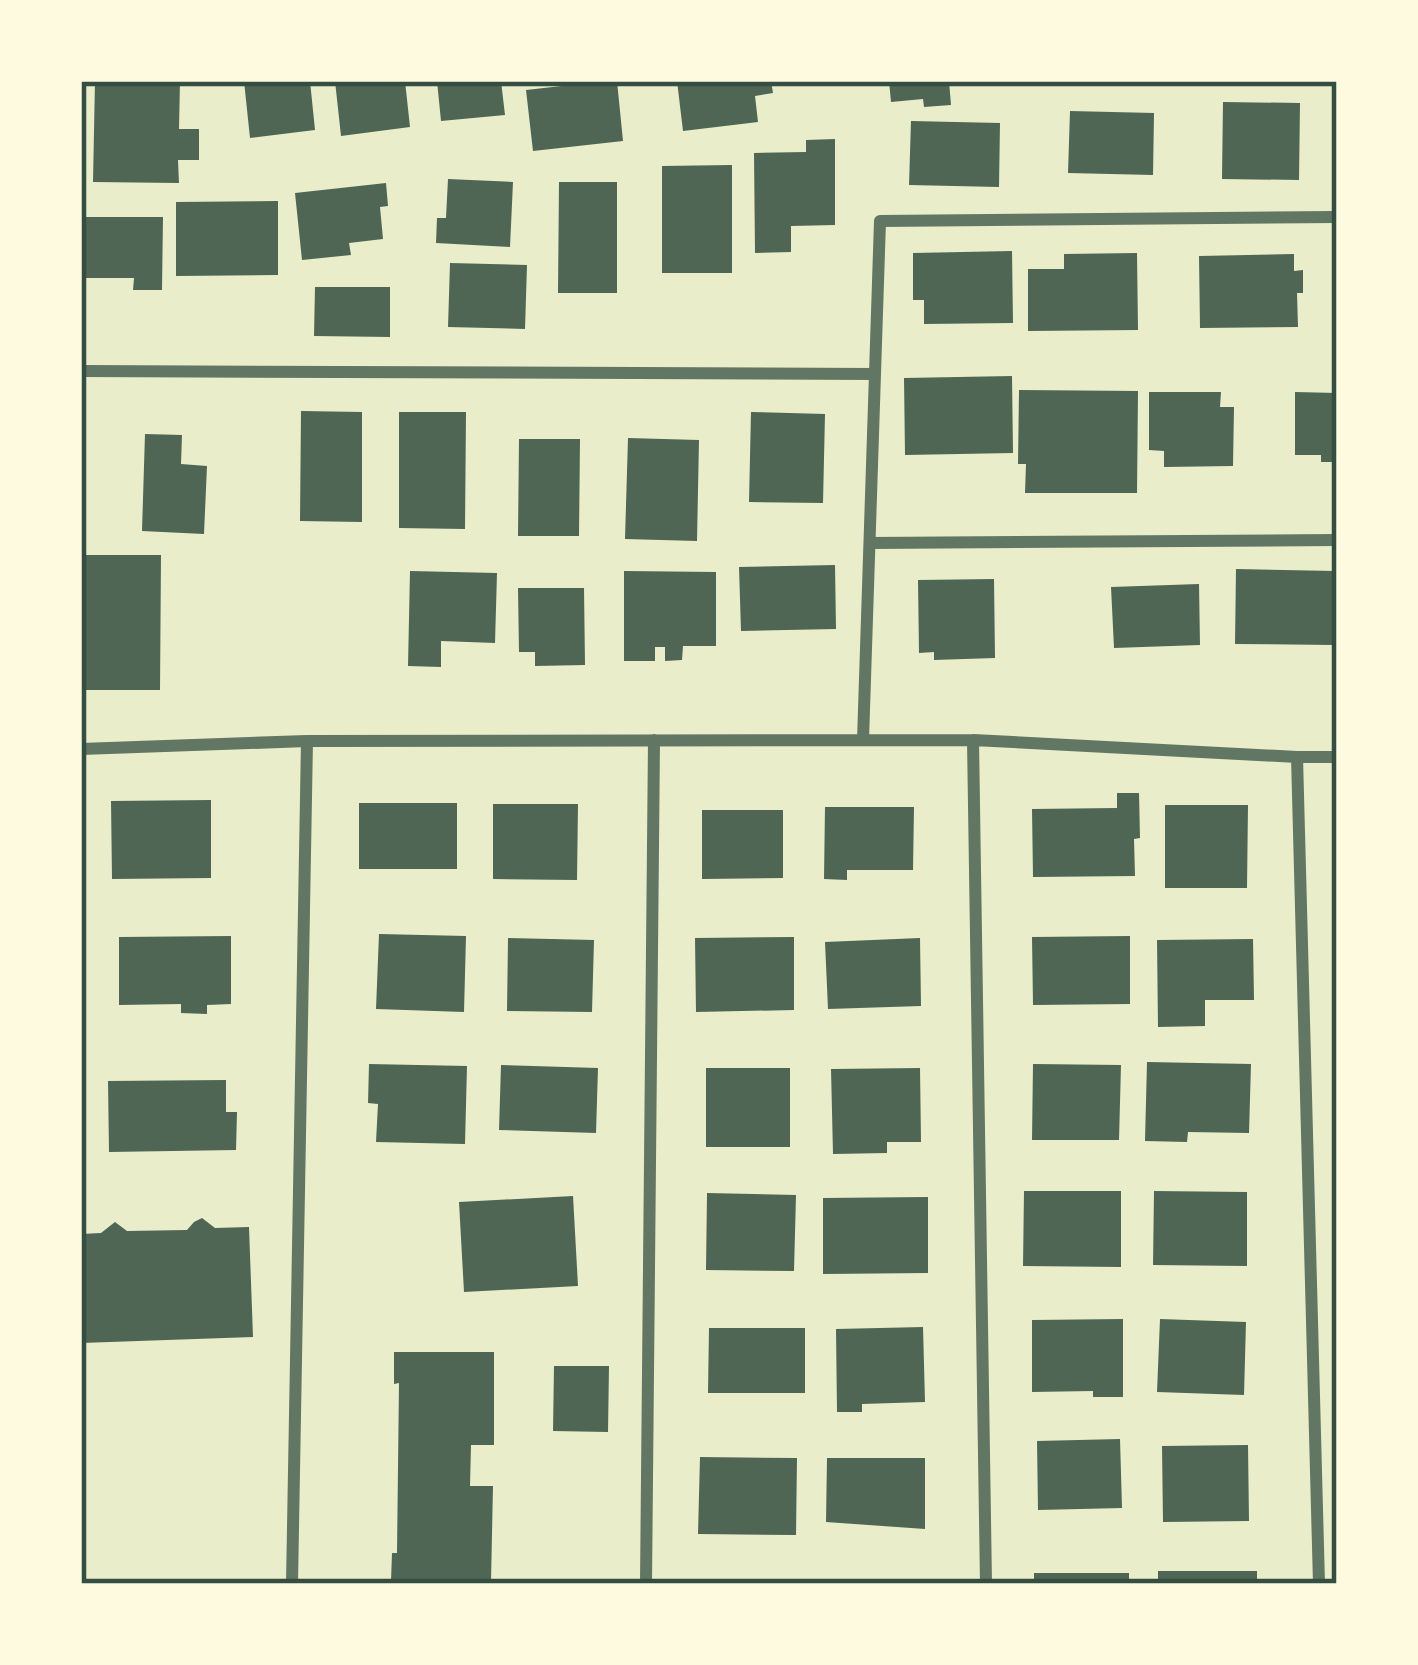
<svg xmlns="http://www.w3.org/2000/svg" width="1418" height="1665" font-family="'Archivo Narrow',sans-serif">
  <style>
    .building { fill: #4f6655 }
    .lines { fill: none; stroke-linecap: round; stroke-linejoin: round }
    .minor { stroke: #617663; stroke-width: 12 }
    .neatline { fill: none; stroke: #344e41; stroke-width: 4.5 }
  </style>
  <rect width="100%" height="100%" fill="#e9edc9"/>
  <path class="building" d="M95 81H180L179 129H199V160H178L179 183 93 182Z
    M244 81H310L315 130 250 138Z
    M335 81H405L410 127 341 136Z
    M437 81H501L505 115 441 121Z
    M606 81H617L623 141 533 151 526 90Z
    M677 81H771L773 93 755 96 758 122 683 131Z
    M889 81H949L951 105 924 107 923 99 891 102Z
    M1223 102 1300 103 1299 180 1222 179Z
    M1070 111 1154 113 1153 175 1068 173Z
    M911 121 1000 123 999 187 909 185Z
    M835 139V225L791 226V252L755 253 754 153 806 152V140Z
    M732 165V273H662V166Z
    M448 179 513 182 510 247 436 243 437 218H446Z
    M559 182H617V293H558Z
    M386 183 388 206 380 207 383 239 349 243 351 255 302 260 295 193Z
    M278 201V275L176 276V202Z
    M81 217H163L162 290H133L134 278H81Z
    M1012 251 1013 323 924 324V300H913V253Z
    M1137 253 1138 330 1028 331V269H1064V254Z
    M1294 254V271L1303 270V293H1297L1298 327 1200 328 1199 256Z
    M450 263 527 265 525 329 448 327Z
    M315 287H390V337L314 336Z
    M1012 376 1013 453 905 455 904 378Z
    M1019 390 1138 391 1137 493H1025L1026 464H1018Z
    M1149 392H1221L1220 407H1234L1233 466 1164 467V451L1149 450Z
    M1295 392 1337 393V462H1321V455H1295Z
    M301 411 362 412V522L300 521Z
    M399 412H466L465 529 399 528Z
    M751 412 825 414 823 503 749 502Z
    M145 434 182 435 181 464 207 466 204 534 142 531Z
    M628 438 699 440 697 541 625 539Z
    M519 439H580L579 536H518Z
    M81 555H161L160 690H81Z
    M835 565 836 629 741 631 739 567Z
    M1236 569 1335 571 1334 645 1235 644Z
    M410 571 497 573 495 643 441 641V667L408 666Z
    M624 571 716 572V646H683L682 660 665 661V647H655V661H624Z
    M994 579 995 658 934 660V652L919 653 918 580Z
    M1199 584 1200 645 1114 648 1111 587Z
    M518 588H584L585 665 535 666V652H519Z
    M1117 793H1139L1140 838 1134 839 1135 876 1033 877 1032 809 1117 808Z
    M211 800V878L112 879 111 801Z
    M359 803H457V869H359Z
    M493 804H578L577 880 493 879Z
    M1165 805H1248L1247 888H1165Z
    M825 807H914L913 870H847V880L824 879Z
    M702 810H783V878L702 879Z
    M379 934 466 936 464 1012 376 1009Z
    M231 936V1004L207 1005V1014L181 1013V1004L119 1005V937Z
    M1130 936V1004L1033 1005 1032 937Z
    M794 937V1010L696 1012 695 938Z
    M508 938 594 940 592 1012 507 1011Z
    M920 938 921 1006 828 1009 825 942Z
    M1253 939 1254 1000H1205V1026L1158 1027 1157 940Z
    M1147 1062 1251 1064 1249 1133 1188 1132 1187 1142 1145 1141Z
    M369 1064 467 1066 465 1144 376 1142 378 1104 368 1103Z
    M1033 1064 1121 1065 1119 1140H1032Z
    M501 1065 598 1068 596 1133 499 1130Z
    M706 1068H790V1147H706Z
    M920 1068 921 1142H887V1153L833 1154 831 1069Z
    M226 1080V1112H237L236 1150 109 1152 108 1081Z
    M1024 1191H1121V1267L1023 1266Z
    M1154 1191 1247 1192V1266L1153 1265Z
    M707 1193 796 1195 794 1271 706 1270Z
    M573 1196 578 1286 464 1292 459 1202Z
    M928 1197V1273L823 1274V1198Z
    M202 1218 215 1228 249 1227 253 1337 81 1343V1234L101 1233 115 1222 127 1231 187 1230 194 1222Z
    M1123 1319V1397H1093V1391L1032 1392V1320Z
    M1160 1319 1246 1322 1244 1395 1157 1392Z
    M923 1327 925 1402 862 1404V1412H837L836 1329Z
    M709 1328H805V1393H708Z
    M394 1352H494V1445H471L470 1486H493L491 1582 391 1581 392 1553H397L399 1383 394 1384Z
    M554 1366H609L608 1432 553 1431Z
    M1120 1439 1122 1508 1038 1510 1037 1441Z
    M1248 1445 1249 1521 1163 1522 1162 1446Z
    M700 1457 797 1458 796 1535 698 1534Z
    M827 1458H925V1529L826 1522Z
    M1158 1571H1257V1584H1158Z
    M1034 1573H1129V1584H1034Z"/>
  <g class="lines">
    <path class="minor" d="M81 371 875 374
      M870 543 1337 540
      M863 740 880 221 1337 217
      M973 740 986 1584
      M81 749 307 741 973 740 1297 757H1337
      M1297 757 1319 1584
      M292 1584 307 741
      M646 1584 654 740"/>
  </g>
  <rect width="1418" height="1665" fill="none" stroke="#fefae0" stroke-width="168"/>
  <rect x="84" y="84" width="1250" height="1497" class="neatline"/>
</svg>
